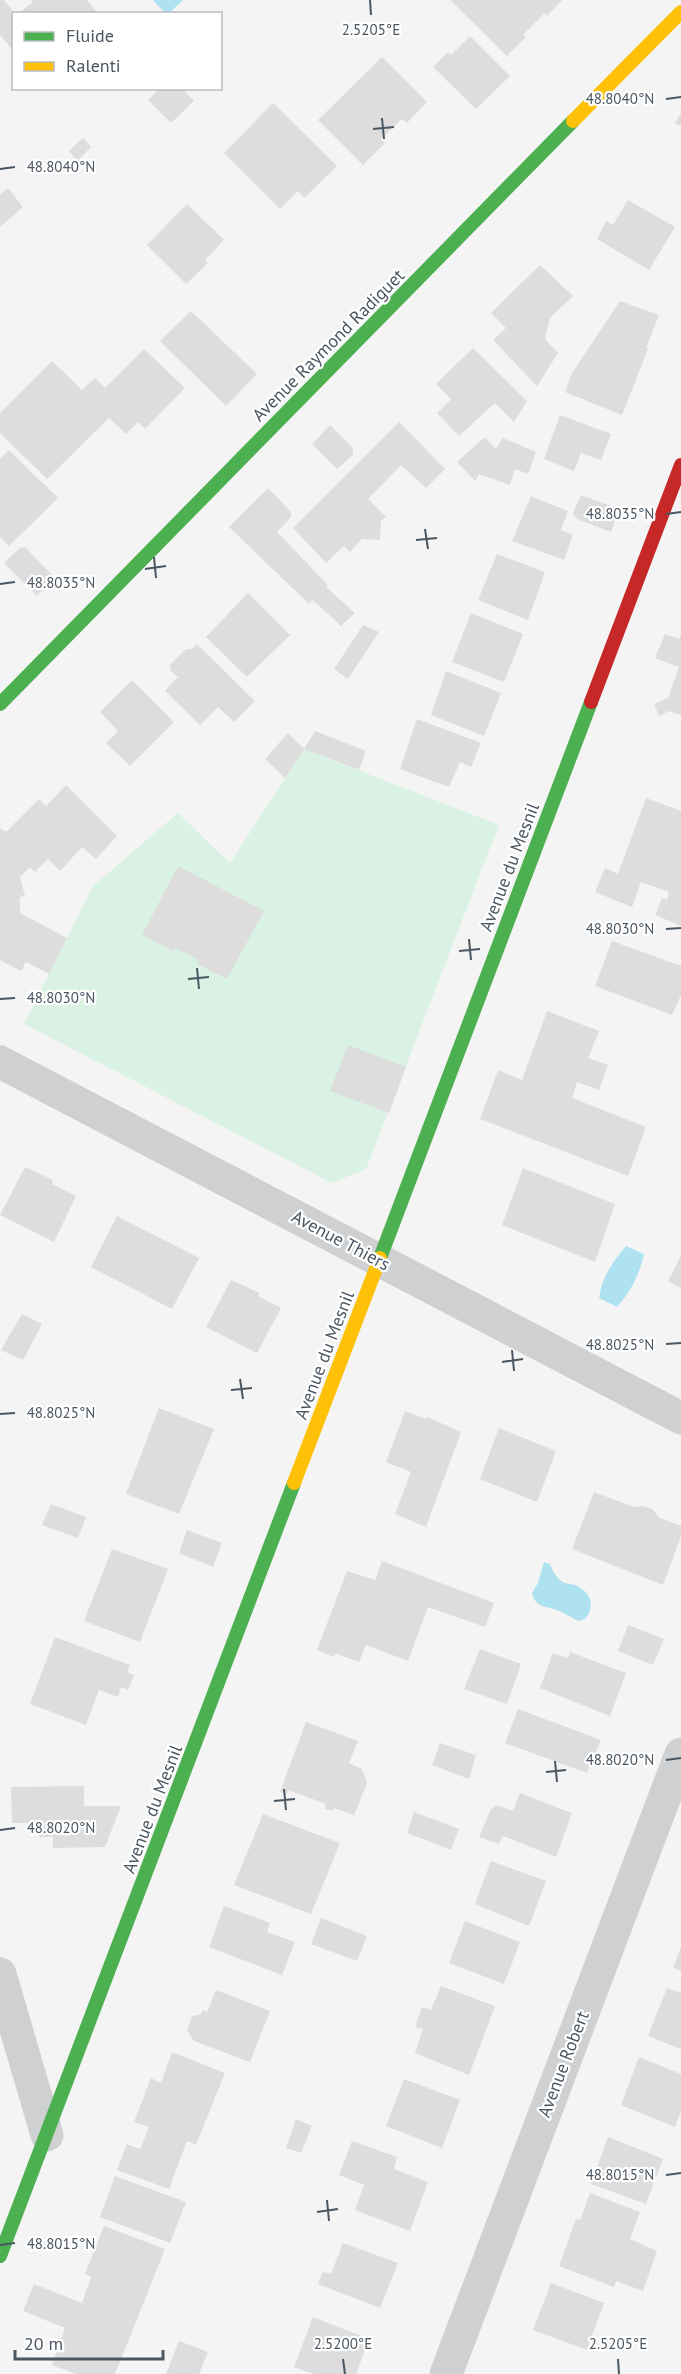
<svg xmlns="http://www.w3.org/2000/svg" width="681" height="2374" font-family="'PT Sans',sans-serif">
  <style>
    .green { fill: #d9f2e3 }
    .water { fill: #aee2f0 }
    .building { fill: #ddddde }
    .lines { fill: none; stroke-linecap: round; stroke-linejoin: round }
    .street { stroke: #ced0d2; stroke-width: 33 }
    .fast { stroke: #4caf50; stroke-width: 14 }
    .slow { stroke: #ffc107; stroke-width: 14 }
    .jam { stroke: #c62828; stroke-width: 14 }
    .ticks { fill: none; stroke: #4a5661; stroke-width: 2 }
    .labels { text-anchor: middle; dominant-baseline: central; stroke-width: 4.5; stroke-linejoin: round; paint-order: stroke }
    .street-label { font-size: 18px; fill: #4a5661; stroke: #fff }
    .ticks-label { font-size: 15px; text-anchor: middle; fill: #4a5661; stroke: #fff; stroke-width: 4.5; stroke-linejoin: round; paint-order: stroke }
  </style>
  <rect width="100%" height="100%" fill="#f4f4f4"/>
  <path class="green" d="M304 749 499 825 366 1169 332 1183 24 1024 93 886 178 813 230 863Z"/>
  <path class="water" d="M153 0H183L168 14 165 13Z
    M626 1246 644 1254C639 1276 631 1291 617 1307L599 1298C602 1276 613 1262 626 1246Z
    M544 1562 550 1564C553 1571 555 1576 561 1581 566 1585 574 1583 579 1587 593 1595 594 1608 585 1619L578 1621C572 1618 566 1614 560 1611 547 1606 535 1608 532 1593L538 1583Z"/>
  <path class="building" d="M0 0H4L12 10 10 13 14 18V52L0 35Z
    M31 0H87L98 14H18L33 2Z
    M450 0H562L547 16 545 13 523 35 526 37 507 56Z
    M470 36 510 76 476 109 433 67 448 52 451 55Z
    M382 57 427 102 407 123 402 119 381 139 385 143 363 165 318 120Z
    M160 88H182L194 101 171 123 148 100Z
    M273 103 337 166 304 198 298 191 280 209 224 153Z
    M681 113V126L675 123Z
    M83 138 91 147 77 161 69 151Z
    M8 188 23 207 0 227V194Z
    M628 200 675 227 649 270 597 239 606 221 613 225Z
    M187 204 224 240 205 260 208 263 186 284 147 245Z
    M540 265 573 296 550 318 545 339 558 353 537 386 493 340 506 328 491 313Z
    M620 301 659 315 646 348 648 349 622 415 565 392 572 373Z
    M191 311 257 374 226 406 160 341Z
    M473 348 527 401 514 422 495 403 459 436 437 413 451 399 436 384Z
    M144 349 185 388 145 429 138 422 126 434 109 418 47 479 0 433V413L52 361 82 390 95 378 105 388Z
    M560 415 611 434 601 460 581 453 574 471 544 459Z
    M399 422 445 469 426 488 401 465 368 499 386 517 381 521 380 540 362 539 350 552 344 546 326 563 293 528Z
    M330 425 353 448V455L337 469 312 444Z
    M485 437 496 449 503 438 536 452 528 474 515 469 510 485 479 474 475 481 457 462Z
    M9 450 58 498 9 546 0 537V459Z
    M268 488 291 512V517L277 532 328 585 326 587 355 613 341 626 313 600 309 604 229 527Z
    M581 495 619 509 611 532 577 519 573 513Z
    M531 496 568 511 561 530 573 535 564 560 512 541Z
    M25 547 55 578 37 596 4 563 20 548Z
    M497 554 545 572 528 620 478 600Z
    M248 593 290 635 247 677 206 637Z
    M471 613 523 634 504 682 452 662Z
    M363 625 379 632 348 679 334 669Z
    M665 634 679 639 681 634V715L669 711 659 716 654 704 668 698 679 667 655 658Z
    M197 644 255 701 234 722 218 707 200 725 165 691 178 677 171 671 170 665 186 649H192Z
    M446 671 501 693 484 736 431 715Z
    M132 680 174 722 130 766 106 743 118 731 100 712Z
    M417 719 481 743 471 767 460 762 449 787 400 769Z
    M315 731 366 751 359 770 304 749 285 778 265 759 288 733 304 749Z
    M66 785 117 836 96 859 82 847 60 871 48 859 35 872 30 867 20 877 25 896 20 897V913L67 938 49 974 26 962 21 971 0 960V828L6 832 39 799 46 806Z
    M646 798 681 811V926L655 915 662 898 667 900 669 892 641 882 632 907 595 892 605 868 618 874Z
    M178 866 264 911 227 979 197 964 199 960 175 948 173 951 142 935Z
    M612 941 681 966V995L672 1015 595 986Z
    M547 1011 599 1031 588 1058 608 1065 599 1090 577 1082 572 1098 646 1127 628 1176 480 1119 498 1070 522 1080Z
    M348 1045 406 1067 389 1113 330 1091Z
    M25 1167 53 1180 52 1184 76 1196 54 1242 0 1215Z
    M523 1168 615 1204 595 1262 502 1225Z
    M117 1216 199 1258 172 1309 91 1267Z
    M681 1256V1288L668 1281Z
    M231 1280 259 1293 258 1296 281 1308 257 1353 206 1327Z
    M22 1314 42 1324 23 1360 1 1350Z
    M159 1408 214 1429 179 1514 126 1494Z
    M405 1411 426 1419 427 1417 461 1432 426 1527 395 1514 411 1472 386 1462Z
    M499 1428 556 1451 537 1502 480 1479Z
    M594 1492 634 1507 643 1506 652 1509 660 1518 681 1526V1536L663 1585 572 1549Z
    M51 1504 86 1517 78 1538 42 1525Z
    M187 1530 222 1543 213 1567 179 1553Z
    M112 1549 168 1569 140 1642 84 1621Z
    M382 1561 494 1603 485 1627 428 1607 408 1661 366 1645 359 1662 335 1653 334 1657 317 1650 347 1571 375 1580Z
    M628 1625 664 1639 653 1665 618 1651Z
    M55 1637 130 1665 127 1672 134 1675 128 1690 121 1687 118 1697 99 1690 86 1725 30 1704Z
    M480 1649 521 1664 507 1704 464 1689Z
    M570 1652 626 1673 610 1716 540 1688 553 1653 568 1658Z
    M518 1709 601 1740 587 1773 505 1743Z
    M306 1722 358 1741 349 1763 362 1769 367 1783 354 1815 334 1808 332 1811 325 1809 326 1804 288 1790 287 1794 280 1792Z
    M440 1743 476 1755 469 1779 432 1765Z
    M84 1786V1806H121L105 1847 53 1848V1837H39V1823H12L11 1787Z
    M520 1793 572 1813 556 1857 503 1836 499 1844 479 1837 491 1809 497 1805 513 1811Z
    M414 1812 459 1829 451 1850 407 1833Z
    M263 1814 340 1843 311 1914 234 1885Z
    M491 1861 546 1881 529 1926 475 1904Z
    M224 1906 270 1923 267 1932 295 1942 282 1975 209 1947Z
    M321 1918 367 1936 357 1961 311 1944Z
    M465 1921 520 1942 504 1984 449 1963Z
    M681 1947V1971L673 1968Z
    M441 1986 495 2006 469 2075 415 2053 423 2029 415 2027 422 2007 431 2010Z
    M667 1988 681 1993V2049L648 2036Z
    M216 1990 270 2011 250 2062 194 2041 187 2030 192 2016 200 2015 203 2010 207 2012Z
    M172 2052 225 2073 196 2145 187 2141 169 2189 117 2170 127 2144 140 2149 149 2127 134 2122 151 2078 161 2083Z
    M639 2057 681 2074V2111L675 2127 621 2105Z
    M404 2079 460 2100 442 2148 386 2126Z
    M296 2119 312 2126 301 2153 286 2148Z
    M608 2137 663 2159 646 2204 591 2184Z
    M352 2141 397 2157 394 2169 428 2182 410 2231 355 2210 364 2185 339 2175Z
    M115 2176 186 2202 170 2243 100 2217Z
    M590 2193 640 2212 630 2239 657 2251 643 2291 616 2281 614 2287 559 2266 576 2219 580 2220Z
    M104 2226 165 2249 115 2374H76L52 2365 65 2328 23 2311 34 2284 82 2303 91 2277 85 2274Z
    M343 2243 398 2263 380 2308 318 2284 323 2272 331 2274Z
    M551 2283 604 2303 587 2350 533 2330Z
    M313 2317 369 2339 356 2374H313L294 2367Z
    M179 2341 208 2352 199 2374H166Z"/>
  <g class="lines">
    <path class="street" d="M0 1062 681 1418
      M0 1974 47 2135
      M446 2374 681 1754"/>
    <path class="fast" d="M0 704 573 121
      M380 1258 591 702
      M0 2256 294 1483"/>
    <path class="slow" d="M573 121 681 12
      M294 1483 380 1258"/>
    <path class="jam" d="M591 702 681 465"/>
  </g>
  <path class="ticks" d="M370 0 371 15M666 99 681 97M382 118 384 139M373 129 394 127M0 169 15 167M666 514 681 512M425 529 428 549M416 540 437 538M154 557 156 578M145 569 166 566M0 584 15 582M666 929 681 928M469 939 471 960M459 951 480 949M197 968 199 989M188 979 209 977M0 999 15 998M666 1344 681 1343M512 1350 514 1371M502 1362 523 1359M240 1379 243 1399M231 1390 252 1388M0 1414 15 1413M666 1760 681 1758M555 1761 557 1782M546 1772 566 1770M284 1789 286 1810M274 1801 295 1799M0 1830 15 1828M666 2175 681 2173M327 2200 329 2221M317 2212 338 2209M0 2245 15 2243M343 2359 345 2374M618 2359 619 2374"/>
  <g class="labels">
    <g class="street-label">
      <text transform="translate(328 345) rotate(-45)">Avenue Raymond Radiguet</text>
      <text transform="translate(509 867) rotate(-69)">Avenue du Mesnil</text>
      <text transform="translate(341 1240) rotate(28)">Avenue Thiers</text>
      <text transform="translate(324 1355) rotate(-69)">Avenue du Mesnil</text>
      <text transform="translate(152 1809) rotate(-69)">Avenue du Mesnil</text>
      <text transform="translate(563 2064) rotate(-69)">Avenue Robert</text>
    </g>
  </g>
  <g class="ticks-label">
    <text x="371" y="35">2.5205°E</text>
    <text x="620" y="104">48.8040°N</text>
    <text x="61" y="172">48.8040°N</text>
    <text x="620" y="519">48.8035°N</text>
    <text x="61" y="588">48.8035°N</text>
    <text x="620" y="934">48.8030°N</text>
    <text x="61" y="1003">48.8030°N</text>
    <text x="620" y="1350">48.8025°N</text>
    <text x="61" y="1418">48.8025°N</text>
    <text x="620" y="1765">48.8020°N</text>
    <text x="61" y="1833">48.8020°N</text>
    <text x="620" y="2180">48.8015°N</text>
    <text x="61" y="2249">48.8015°N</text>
    <text x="343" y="2349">2.5200°E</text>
    <text x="618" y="2349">2.5205°E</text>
  </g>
  <rect x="12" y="12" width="210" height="78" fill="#ffffff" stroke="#b7bbc0" stroke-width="1.5"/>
  <rect x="24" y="32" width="30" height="9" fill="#4caf50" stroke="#b7bbc0" stroke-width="1.5"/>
  <text x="66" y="42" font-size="18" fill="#4a5661">Fluide</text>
  <rect x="24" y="62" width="30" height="9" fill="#ffc107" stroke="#b7bbc0" stroke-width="1.5"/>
  <text x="66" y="72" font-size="18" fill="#4a5661">Ralenti</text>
  <path d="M15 2350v9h148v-9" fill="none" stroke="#4a5661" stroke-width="3"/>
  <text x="24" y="2350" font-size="18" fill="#4a5661" stroke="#ffffff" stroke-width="4.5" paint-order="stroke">20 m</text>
</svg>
